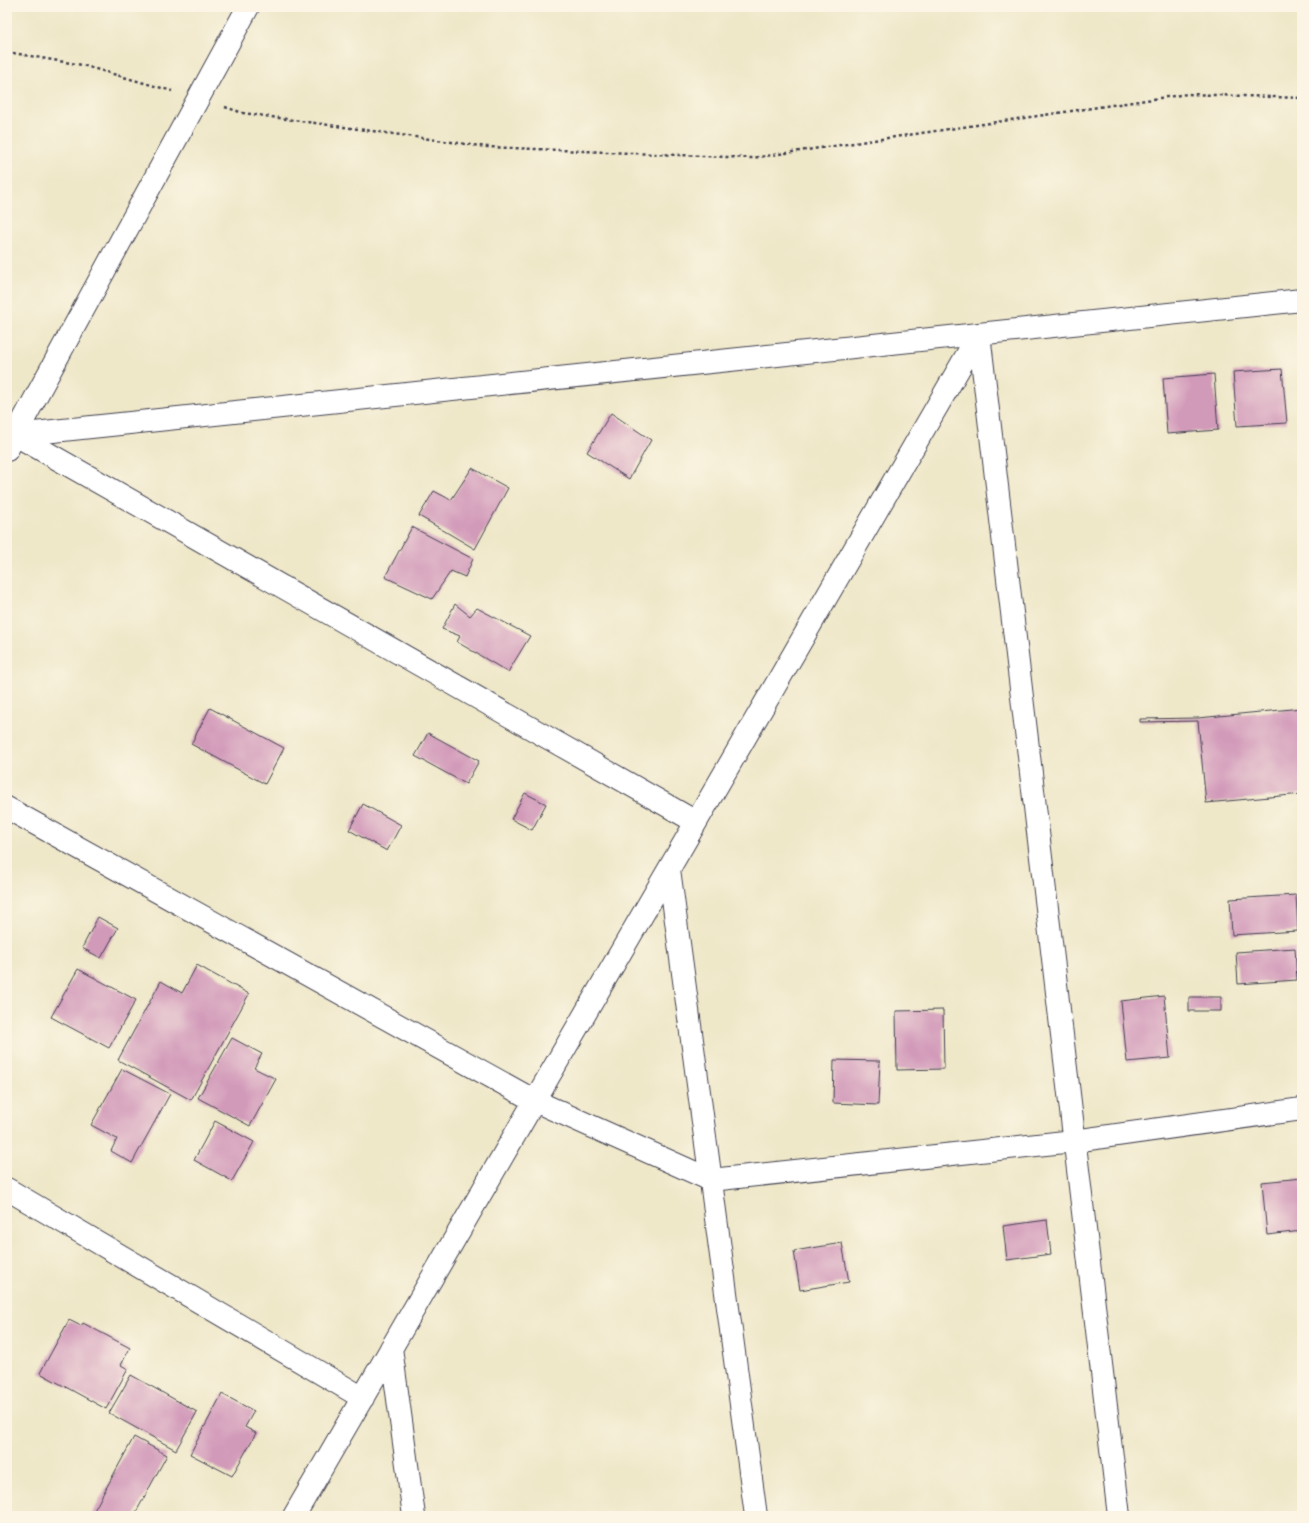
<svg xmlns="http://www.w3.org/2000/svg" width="1309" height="1523" font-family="'Indie Flower',sans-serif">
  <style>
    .building { fill: #d29ab9 }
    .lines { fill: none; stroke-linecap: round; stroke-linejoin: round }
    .minor-casing { stroke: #414050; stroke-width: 24 }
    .path { stroke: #414050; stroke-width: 2.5; stroke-dasharray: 3 3; stroke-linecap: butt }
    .minor { stroke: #fff; stroke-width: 22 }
  </style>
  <rect width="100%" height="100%" fill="#fcf5e5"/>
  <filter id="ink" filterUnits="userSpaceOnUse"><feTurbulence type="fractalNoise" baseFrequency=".025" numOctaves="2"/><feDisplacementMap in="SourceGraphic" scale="8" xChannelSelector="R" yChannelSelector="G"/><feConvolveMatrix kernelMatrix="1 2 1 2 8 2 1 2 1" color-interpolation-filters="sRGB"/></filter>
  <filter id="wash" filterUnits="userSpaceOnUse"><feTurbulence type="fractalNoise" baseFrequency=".012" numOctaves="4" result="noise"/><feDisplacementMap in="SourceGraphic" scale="16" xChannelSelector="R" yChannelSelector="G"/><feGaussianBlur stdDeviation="0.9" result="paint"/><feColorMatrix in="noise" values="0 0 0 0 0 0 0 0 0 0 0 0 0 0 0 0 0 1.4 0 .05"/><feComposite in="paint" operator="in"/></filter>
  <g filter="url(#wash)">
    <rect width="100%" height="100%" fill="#eee7c8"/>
    <g id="blocks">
      <path class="building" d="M1282 369 1287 423 1237 426 1233 372Z
        M1214 374 1218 430 1167 434 1163 378Z
        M611 413 651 440 629 479 587 452Z
        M472 468 508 488 475 549 419 516 434 491 451 500Z
        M412 527 473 559 465 577 451 571 432 599 385 577Z
        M455 604 470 616 477 608 530 636 508 672 457 642 460 636 442 629Z
        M210 708 284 748 265 784 191 744Z
        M1302 708V794L1206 803 1198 721 1140 722V719L1198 718Z
        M428 733 479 761 466 784 415 756Z
        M525 793 546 804 532 830 511 819Z
        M363 804 401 825 387 851 349 830Z
        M1296 895 1298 931 1232 935 1230 899Z
        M98 917 118 928 101 958 82 948Z
        M1295 948 1297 980 1238 984 1236 952Z
        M197 965 249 994 191 1100 118 1060 161 981 182 993Z
        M78 969 136 1000 109 1048 51 1017Z
        M1164 996 1170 1058 1127 1062 1121 1001Z
        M1189 997H1221V1011H1189Z
        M943 1010 944 1069 897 1070 896 1011Z
        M232 1038 262 1054 254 1068 276 1079 250 1126 198 1098Z
        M834 1060 880 1061 878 1105 833 1103Z
        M122 1069 170 1094 132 1163 111 1151 117 1139 91 1125Z
        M215 1121 254 1142 232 1181 194 1160Z
        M1302 1178V1231L1267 1235 1262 1182Z
        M1047 1220 1051 1254 1007 1260 1003 1226Z
        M842 1243 849 1282 800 1290 794 1251Z
        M69 1320 81 1326 83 1323 130 1348 121 1365 128 1369 106 1409 40 1373Z
        M131 1375 197 1412 176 1450 109 1413Z
        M222 1394 254 1411 245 1427 256 1433 232 1476 190 1454Z
        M134 1437 167 1455 134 1516H91Z"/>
    </g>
  </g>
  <g filter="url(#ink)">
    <use href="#blocks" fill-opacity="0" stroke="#414050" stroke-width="1"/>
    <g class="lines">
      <defs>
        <path id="minor" d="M979 334 1119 1516
          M12 433 696 822
          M15 435 1302 300
          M7 450 248 7
          M7 808 535 1101 711 1180 1074 1141 1302 1109
          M669 869 756 1516
          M7 1189 363 1398
          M391 1348 414 1516
          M294 1516 979 334"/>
      </defs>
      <use href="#minor" class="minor-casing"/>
      <path class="path" d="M7 52 82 65 172 91
        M225 107 243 113 487 147 752 158 1187 94 1302 98"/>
      <use href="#minor" class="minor"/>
    </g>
  </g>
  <rect width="1309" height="1523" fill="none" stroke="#fcf5e5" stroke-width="24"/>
</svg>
